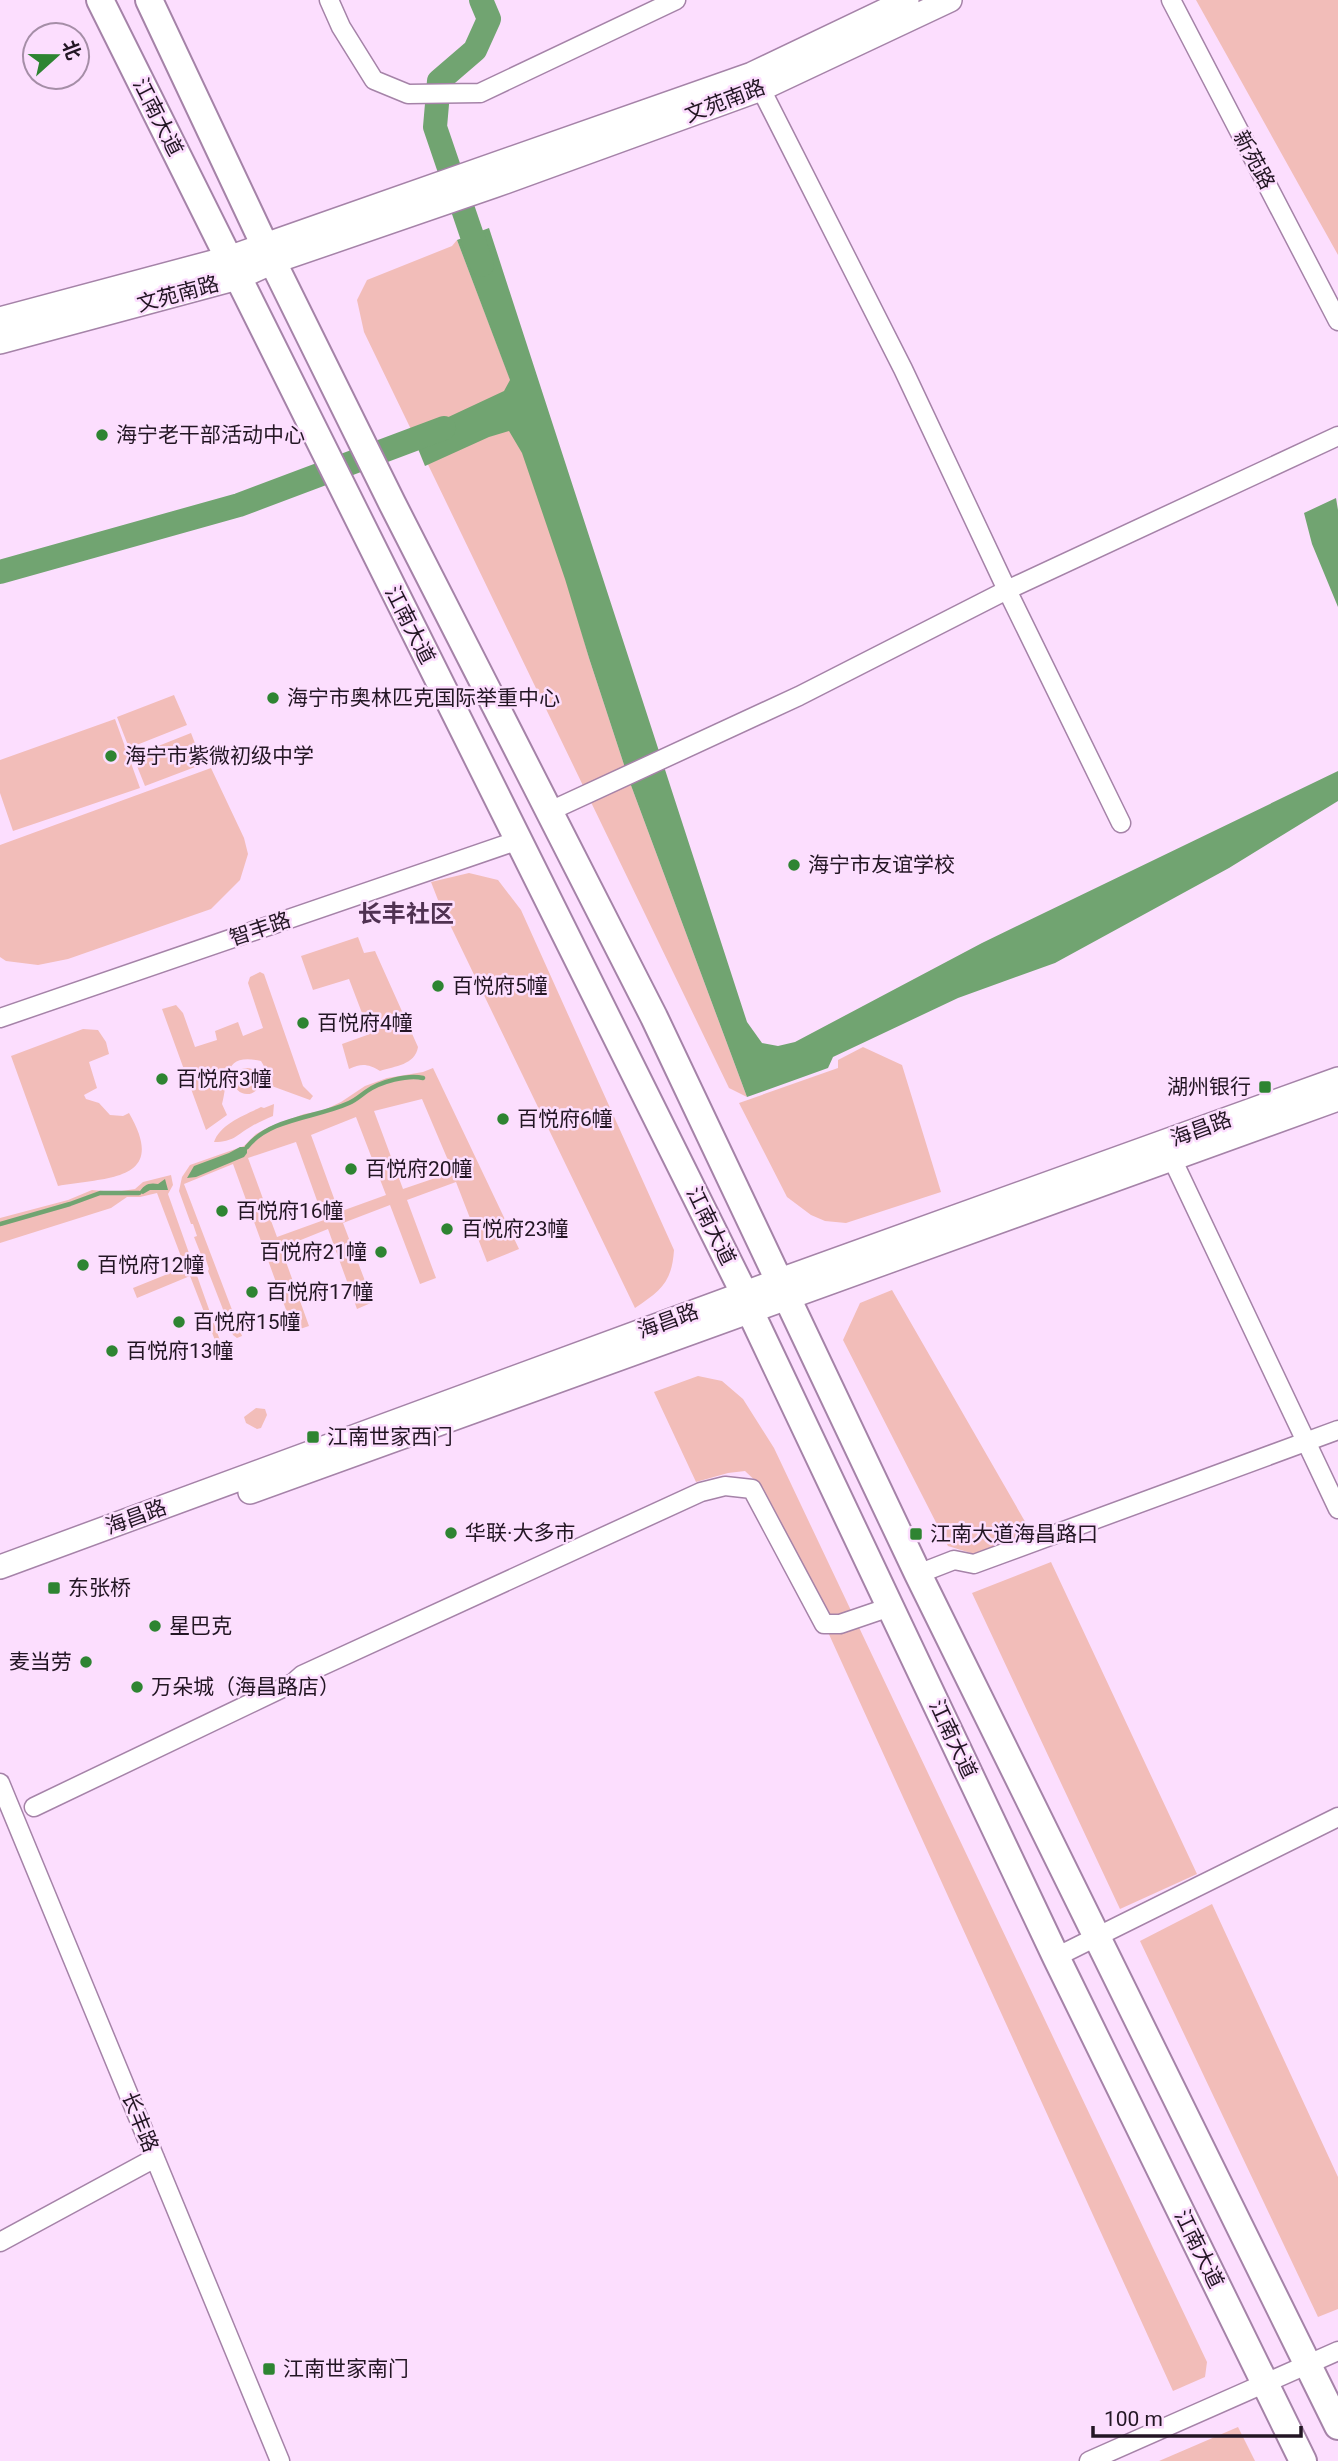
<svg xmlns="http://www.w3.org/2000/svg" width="1338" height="2461" font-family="Roboto,'Noto Sans SC',sans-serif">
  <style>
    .green { fill: #f2bdb9; fill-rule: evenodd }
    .water { fill: #71a471 }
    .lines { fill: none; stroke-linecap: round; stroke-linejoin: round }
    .stream { stroke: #71a471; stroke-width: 4.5 }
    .river { stroke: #71a471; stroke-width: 24 }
    .minor-casing { stroke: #a583a8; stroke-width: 21 }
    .major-casing { stroke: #a583a8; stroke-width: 26 }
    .highway-casing { stroke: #a583a8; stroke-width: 30 }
    .minor { stroke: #fff; stroke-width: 18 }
    .major { stroke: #fff; stroke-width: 23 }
    .highway { stroke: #fff; stroke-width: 26 }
    .poi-dot { fill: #2e8432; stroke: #fcdefe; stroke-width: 2.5 }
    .labels { text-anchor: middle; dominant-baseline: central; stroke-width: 5; stroke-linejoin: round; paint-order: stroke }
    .street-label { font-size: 21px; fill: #231624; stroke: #fcdefe }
    .poi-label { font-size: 21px; fill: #231624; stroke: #fcdefe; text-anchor: start }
    .quarter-label { font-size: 24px; font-weight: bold; fill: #503252; stroke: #fcdefe }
  </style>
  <rect width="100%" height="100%" fill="#fcdefe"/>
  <path class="green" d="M1196 0H1338V255Z
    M457 240 510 379 589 658 629 780 747 1097 729 1088 364 332 357 300 367 280 452 246Z
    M174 695 187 725 129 748 117 717Z
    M115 719 140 788 13 831 0 793V760Z
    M191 733 203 764 145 786 133 756Z
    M211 768 244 838 248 854 240 880 211 909 68 959 38 965 6 961 0 957V845Z
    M469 873 498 880 521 910 674 1250C672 1283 660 1291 635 1308L438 900 431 882Z
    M358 937 364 953 375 951 418 1047C415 1065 395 1066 380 1071 368 1064 362 1063 349 1069L342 1044 370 1034 349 979 313 990 301 956Z
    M260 972 264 974 303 1086 313 1096 310 1100 269 1085 268 1073 261 1061C221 1052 229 1080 222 1104L227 1115 206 1130 162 1009 176 1005 183 1013 195 1047 217 1040 215 1031 238 1022 243 1036 263 1028 248 983 250 977Z
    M83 1029 98 1030 106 1042 109 1054 89 1062 97 1088 84 1095 86 1099 99 1103 110 1115 123 1116 129 1113C169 1182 107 1177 58 1186L11 1056Z
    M863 1047 902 1065 941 1192 846 1223 825 1221 811 1215 787 1197 739 1103 838 1068V1060Z
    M234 1081a13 13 0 1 1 26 0a13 13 0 1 1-26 0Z
    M433 1068 519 1249 487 1262 456 1182 407 1200 436 1278 420 1284 390 1205 343 1223 373 1302 357 1309 328 1229 281 1248 309 1326 297 1330 293 1317 289 1318 233 1164 184 1184 242 1336 237 1338 233 1335 208 1271 209 1269 205 1257H202L194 1237 197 1236 193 1224H191L179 1191 182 1177 190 1165 244 1146 256 1134 269 1127 304 1114 322 1111 341 1102 365 1086 387 1078 423 1072ZM422 1099 453 1172 403 1189 374 1111ZM356 1117 386 1195 339 1212 311 1135ZM296 1142 324 1220 277 1237 248 1158Z
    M274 1104 273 1116C266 1119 259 1122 252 1126 236 1135 234 1142 214 1142 220 1124 245 1115 261 1107L264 1108Z
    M171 1175 173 1185 168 1194 222 1346 218 1348 190 1276 137 1298 133 1288 185 1267 157 1193 140 1197H127L111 1208 0 1243V1218L68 1200 92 1190 115 1192 135 1189 143 1182Z
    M892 1290 1031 1532 974 1554 948 1546 843 1340 860 1303Z
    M698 1376 722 1381 743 1399 774 1448 1207 2362 1205 2377 1173 2391 762 1487 745 1471 728 1473 696 1482 654 1392Z
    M256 1408 265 1409 267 1415 261 1428 257 1429 246 1423 244 1417Z
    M1051 1562 1197 1874 1120 1909 972 1593Z
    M1212 1904 1338 2177V2309L1318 2317 1140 1941Z
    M1238 2427 1255 2461H1159Z"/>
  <path class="water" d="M489 228 747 1022 762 1043 778 1046 795 1042 982 943 1338 771V801L1229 868 1055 963 958 998 833 1057 828 1068 747 1097 629 780 589 658 565 579 522 453 509 431 489 437 425 466 412 434 504 391 510 380 457 240Z
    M1336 498 1338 510V607L1312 544 1304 513Z
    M240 1147H247V1153L244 1157 196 1177 187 1178 194 1166 229 1153Z
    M165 1179 168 1190H150L143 1194 139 1193C143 1185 149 1182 158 1184Z"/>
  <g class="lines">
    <path class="stream" d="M247 1147C270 1118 316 1118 349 1103 356 1100 361 1095 367 1091 380 1082 408 1074 423 1078
      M0 1224 70 1204 100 1193H139"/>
    <path class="river" d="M481 0 489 19 475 50 439 81 435 127 482 265
      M0 572 239 505 444 428"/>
    <defs>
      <path id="minor" d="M329 0 341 27 374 80 408 94 480 93 676 0
        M1171 0 1338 321
        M761 89 903 369 1007 590 1121 823
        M548 812 799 696 1007 590 1338 436
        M0 1018 519 840
        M1167 1148 1338 1509
        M918 1574 954 1560 974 1564 1338 1430
        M0 1783 280 2461
        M34 1807 293 1683 302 1675 701 1492 725 1486 752 1489 824 1624H840L890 1607
        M1056 1957 1338 1817
        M0 2242 155 2158
        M1089 2461 1338 2351"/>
      <path id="major" d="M0 319 228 258 752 74 907 0
        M0 342 238 278 273 262 494 186 761 89 950 0
        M250 1492 1338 1099
        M0 1567 780 1280 1338 1079"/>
      <path id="highway" d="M100 0 744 1293 750 1311 1056 1957 1303 2461
        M149 0 264 244 392 503 654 1017 918 1574 1338 2426"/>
    </defs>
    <use href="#minor" class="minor-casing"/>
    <use href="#major" class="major-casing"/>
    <use href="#highway" class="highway-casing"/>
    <use href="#minor" class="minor"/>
    <use href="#major" class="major"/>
    <use href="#highway" class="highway"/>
  </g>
  <g class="poi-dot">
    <circle cx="102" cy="435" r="7"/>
    <circle cx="273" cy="698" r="7"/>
    <circle cx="111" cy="756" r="7"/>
    <circle cx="794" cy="865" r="7"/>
    <circle cx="438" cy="986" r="7"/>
    <circle cx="303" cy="1023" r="7"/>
    <circle cx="162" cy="1079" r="7"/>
    <rect x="1258" y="1080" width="14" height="14" rx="3.5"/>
    <circle cx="503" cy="1119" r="7"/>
    <circle cx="351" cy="1169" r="7"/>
    <circle cx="222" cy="1211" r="7"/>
    <circle cx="447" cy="1229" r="7"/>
    <circle cx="381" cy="1252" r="7"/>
    <circle cx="83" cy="1265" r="7"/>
    <circle cx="252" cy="1292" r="7"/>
    <circle cx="179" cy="1322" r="7"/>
    <circle cx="112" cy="1351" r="7"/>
    <rect x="306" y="1430" width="14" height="14" rx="3.5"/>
    <circle cx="451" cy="1533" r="7"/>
    <rect x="909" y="1527" width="14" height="14" rx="3.5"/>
    <rect x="47" y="1581" width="14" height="14" rx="3.5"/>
    <circle cx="155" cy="1626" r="7"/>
    <circle cx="86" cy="1662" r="7"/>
    <circle cx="137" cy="1687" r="7"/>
    <rect x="262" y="2362" width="14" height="14" rx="3.5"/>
  </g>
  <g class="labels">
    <g class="street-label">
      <text transform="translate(725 101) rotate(-21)">文苑南路</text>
      <text transform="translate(158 117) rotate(63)">江南大道</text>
      <text transform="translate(1254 160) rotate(62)">新苑路</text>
      <text transform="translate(178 294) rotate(-15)">文苑南路</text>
      <text transform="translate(410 625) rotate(63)">江南大道</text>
      <text transform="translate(260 929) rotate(-19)">智丰路</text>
      <text transform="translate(1201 1129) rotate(-20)">海昌路</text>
      <text transform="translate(711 1226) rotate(64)">江南大道</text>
      <text transform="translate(668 1321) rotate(-20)">海昌路</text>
      <text transform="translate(136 1517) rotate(-20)">海昌路</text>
      <text transform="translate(953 1739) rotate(65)">江南大道</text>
      <text transform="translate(140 2122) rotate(68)">长丰路</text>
      <text transform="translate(1199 2249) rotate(64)">江南大道</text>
    </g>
    <g class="poi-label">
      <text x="116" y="435">海宁老干部活动中心</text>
      <text x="287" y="698">海宁市奥林匹克国际举重中心</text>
      <text x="125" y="756">海宁市紫微初级中学</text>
      <text x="808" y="865">海宁市友谊学校</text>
      <text x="452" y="986">百悦府5幢</text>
      <text x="317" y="1023">百悦府4幢</text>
      <text x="176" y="1079">百悦府3幢</text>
      <text x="1251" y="1087" text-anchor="end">湖州银行</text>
      <text x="517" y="1119">百悦府6幢</text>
      <text x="365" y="1169">百悦府20幢</text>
      <text x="236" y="1211">百悦府16幢</text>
      <text x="461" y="1229">百悦府23幢</text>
      <text x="367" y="1252" text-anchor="end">百悦府21幢</text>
      <text x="97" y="1265">百悦府12幢</text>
      <text x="266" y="1292">百悦府17幢</text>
      <text x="193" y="1322">百悦府15幢</text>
      <text x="126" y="1351">百悦府13幢</text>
      <text x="327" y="1437">江南世家西门</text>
      <text x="465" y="1533">华联·大多市</text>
      <text x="930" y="1534">江南大道海昌路口</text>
      <text x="68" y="1588">东张桥</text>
      <text x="169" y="1626">星巴克</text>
      <text x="72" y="1662" text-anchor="end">麦当劳</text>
      <text x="151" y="1687">万朵城（海昌路店）</text>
      <text x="283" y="2369">江南世家南门</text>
    </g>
    <g class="quarter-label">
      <text x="406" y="914">长丰社区</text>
    </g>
  </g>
  <g transform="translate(56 56) rotate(69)"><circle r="33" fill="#fcdefe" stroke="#a58ea7" stroke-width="2"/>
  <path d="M0-5L12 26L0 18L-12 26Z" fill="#2e8432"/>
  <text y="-10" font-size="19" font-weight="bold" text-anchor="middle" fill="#231624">北</text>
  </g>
  <path d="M1093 2426v10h208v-10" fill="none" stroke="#231624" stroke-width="3.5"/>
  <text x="1104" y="2426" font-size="21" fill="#231624" stroke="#fcdefe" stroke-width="5" paint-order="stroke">100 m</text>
</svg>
